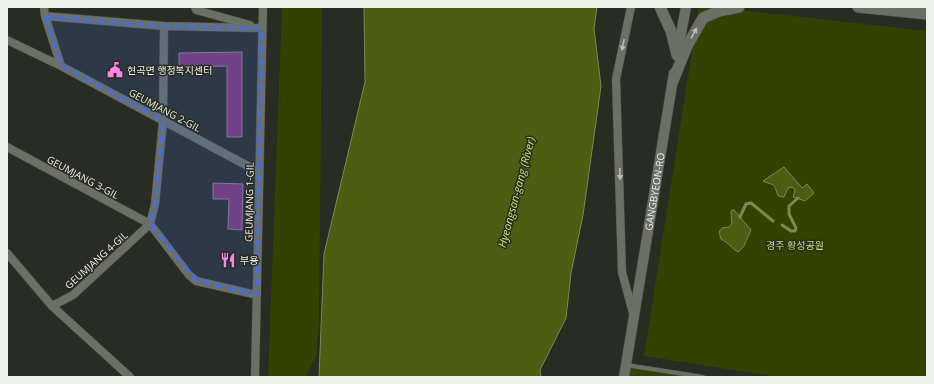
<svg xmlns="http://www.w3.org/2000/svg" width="934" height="384" font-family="'Open Sans','Noto Sans KR',sans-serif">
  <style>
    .green { fill: #344100 }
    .water { fill: #4d5d12; stroke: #7d8953 }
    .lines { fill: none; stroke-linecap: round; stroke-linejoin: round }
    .stream { stroke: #7d8953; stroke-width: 3 }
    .building { fill: #7c3773; stroke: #8c818a }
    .service-casing { stroke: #474941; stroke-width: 5 }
    .minor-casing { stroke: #474941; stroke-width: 9 }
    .tertiary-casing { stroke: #474941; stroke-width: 11 }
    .secondary-casing { stroke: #474941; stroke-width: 12 }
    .service { stroke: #6b6f64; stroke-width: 4 }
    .minor { stroke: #6b6f64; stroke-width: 8 }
    .tertiary { stroke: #6b6f64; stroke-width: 10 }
    .secondary { stroke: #6b6f64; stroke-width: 11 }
    .oneway { fill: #babcb4 }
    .marked { fill: #476edc; fill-opacity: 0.2; stroke: #476edc; stroke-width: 3; stroke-dasharray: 8 5; stroke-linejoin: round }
    .labels { text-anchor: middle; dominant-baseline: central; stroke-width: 3; stroke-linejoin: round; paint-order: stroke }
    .poi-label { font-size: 10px; fill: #eef0ea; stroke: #292c22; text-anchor: start }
    .street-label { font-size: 10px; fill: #eef0ea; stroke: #292c22 }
    .park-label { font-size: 10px; fill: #c6e569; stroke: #292c22 }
    .water-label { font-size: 11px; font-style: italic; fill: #ccea6f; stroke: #292c22 }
  </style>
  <rect width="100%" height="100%" fill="#292c22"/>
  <path class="green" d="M282 7H322L319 322 316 356 306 377H268Z
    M699 7H713L927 31V377H779L644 356Z
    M625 365 717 377H625Z"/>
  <path class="water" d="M364 7H597L594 29 601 86 583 215 571 273 566 318 540 370 541 377H319L324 254 365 82Z
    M784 167 802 188 807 184 814 193 805 201 793 197 795 190 792 187 788 188 784 197 778 196C773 182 777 187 763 181Z
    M732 210H734L751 230 744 246 738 252C731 248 728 242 721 239L719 232 722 228 729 227 732 223 731 213Z"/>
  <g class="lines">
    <path class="stream" d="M740 217 746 204 751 203 773 221
      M782 225 791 231H795L796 228 789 214V206L798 198"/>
  </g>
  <path class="building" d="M242 52V137H227V66L179 67V53Z
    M213 183 243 184 242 230 228 229 229 199H213Z"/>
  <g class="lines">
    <defs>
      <path id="service" d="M626 365 703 377"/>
      <path id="minor" d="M44 7 45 16 61 66
        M195 7 196 10 250 25
        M631 7 616 79 622 272 633 313
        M45 16 164 26 262 28
        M7 40 61 66 259 172
        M7 147 150 224 189 275 196 281 257 295
        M7 253 52 306 130 377
        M52 306 73 295 150 224 155 204 163 121 164 26
        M255 377 263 7"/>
      <g id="tertiary">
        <path d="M677 55 686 7"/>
        <path id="s1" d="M624 377 674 73"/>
      </g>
      <path id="secondary" d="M660 7 671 31 677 55
        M858 7 927 14
        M673 81 687 46 703 18 719 11 739 7"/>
    </defs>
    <use href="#service" class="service-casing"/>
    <use href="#minor" class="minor-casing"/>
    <use href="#tertiary" class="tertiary-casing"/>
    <use href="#secondary" class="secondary-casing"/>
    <use href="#service" class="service"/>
    <use href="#minor" class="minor"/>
    <use href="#tertiary" class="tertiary"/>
    <use href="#secondary" class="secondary"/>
  </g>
  <defs><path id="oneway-solid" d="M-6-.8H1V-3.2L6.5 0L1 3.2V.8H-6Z"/></defs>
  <g class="oneway">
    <use href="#oneway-solid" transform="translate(694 33) rotate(-61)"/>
    <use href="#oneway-solid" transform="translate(623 45) rotate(102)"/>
    <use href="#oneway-solid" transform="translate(620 174) rotate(88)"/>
  </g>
  <path class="marked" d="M45 16 164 26 262 28 257 295 196 281 150 224 155 204 163 121 61 66Z"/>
  <defs>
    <symbol id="civic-bare" viewBox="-9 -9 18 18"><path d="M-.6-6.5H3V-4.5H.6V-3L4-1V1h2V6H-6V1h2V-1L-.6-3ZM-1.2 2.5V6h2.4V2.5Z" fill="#f987e9" stroke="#292c22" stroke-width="2.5" paint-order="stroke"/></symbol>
    <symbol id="restaurant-bare" viewBox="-9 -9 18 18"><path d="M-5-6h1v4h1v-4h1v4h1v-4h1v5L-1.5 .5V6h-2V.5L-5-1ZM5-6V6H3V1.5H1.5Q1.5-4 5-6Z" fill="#f987e9" stroke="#292c22" stroke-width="2.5" paint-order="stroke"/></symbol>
  </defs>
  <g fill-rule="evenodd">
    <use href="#civic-bare" x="104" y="59" width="22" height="22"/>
    <use href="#restaurant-bare" x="217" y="249" width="22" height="22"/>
  </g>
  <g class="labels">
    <g class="poi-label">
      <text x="127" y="70">현곡면 행정복지센터</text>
      <text x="240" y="260">부용</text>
    </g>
    <g class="street-label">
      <text transform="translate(165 110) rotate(28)">GEUMJANG 2-GIL</text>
      <text transform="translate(83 177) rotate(28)">GEUMJANG 3-GIL</text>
      <text stroke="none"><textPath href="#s1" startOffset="188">GANGBYEON-RO</textPath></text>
      <text transform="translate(249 202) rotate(-89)">GEUMJANG 1-GIL</text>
      <text transform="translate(96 260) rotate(-42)">GEUMJANG 4-GIL</text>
    </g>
    <g class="park-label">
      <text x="795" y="245">경주 황성공원</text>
    </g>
    <g class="water-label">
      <text transform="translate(516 192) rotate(-75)">Hyeongsan-gang (River)</text>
    </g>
  </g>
  <rect width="934" height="384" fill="none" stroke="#eef0ea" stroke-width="16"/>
</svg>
